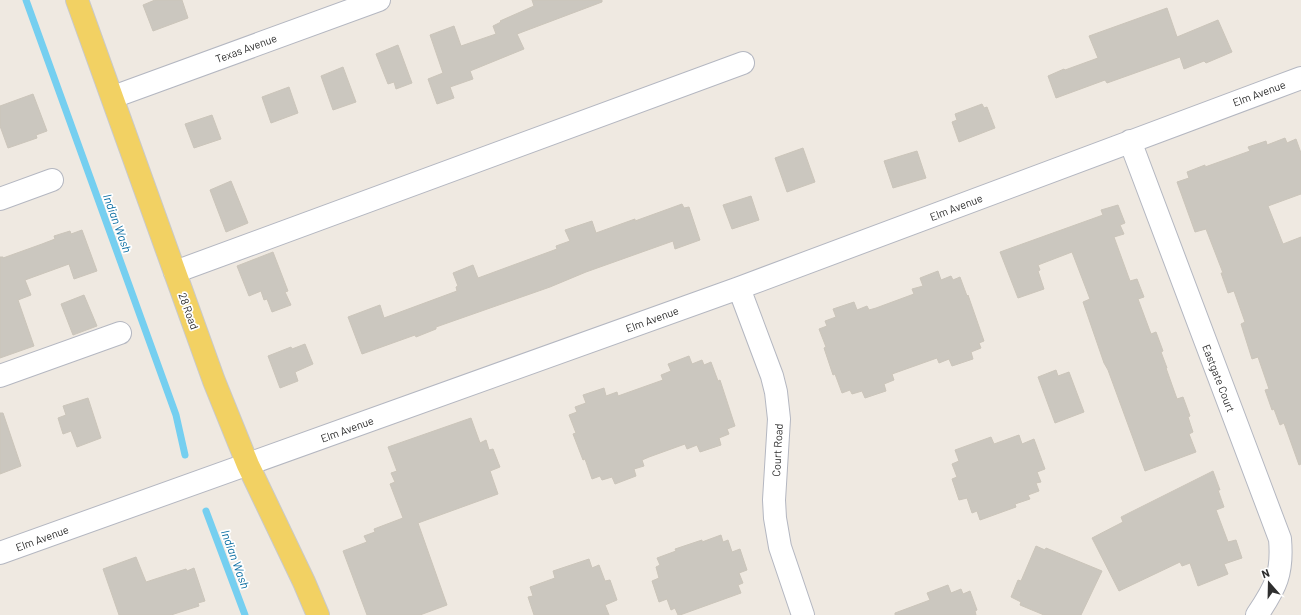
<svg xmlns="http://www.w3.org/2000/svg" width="1301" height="615" font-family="Barlow,sans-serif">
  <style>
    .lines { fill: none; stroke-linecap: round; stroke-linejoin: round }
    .stream { stroke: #75cff0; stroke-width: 7 }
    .building { fill: #cbc7bf; stroke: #cbc5ba }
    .minor-casing { stroke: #b4b7c1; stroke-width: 24 }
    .major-casing { stroke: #c9c9c9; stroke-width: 24 }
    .minor { stroke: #fff; stroke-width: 22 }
    .major { stroke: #f2d163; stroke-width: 22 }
    .labels { text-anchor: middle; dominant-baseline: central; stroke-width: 3.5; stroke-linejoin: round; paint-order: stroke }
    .street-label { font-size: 11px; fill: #2e2e2e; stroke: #fff }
    .water-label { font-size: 12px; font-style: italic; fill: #0d6fa3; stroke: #fff }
  </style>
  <rect width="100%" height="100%" fill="#efe9e1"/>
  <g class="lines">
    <path class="stream" d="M26 0 176 415 185 455
      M206 511 245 615"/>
  </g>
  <path class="building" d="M155 0H182L188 18 153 31 143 5Z
    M532 0H602V2L517 34 524 49 470 71 473 79 450 87 454 98 437 104 428 79 443 73 430 35 454 26 461 46 496 34 493 26 501 22 500 21 534 6Z
    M1167 8 1177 37 1218 20 1232 52 1206 63 1204 61 1184 69 1180 57 1107 83 1105 80 1056 98 1048 76 1064 69 1065 70 1098 58 1089 36Z
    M398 45 412 83 396 89 394 82 388 84 376 54Z
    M343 67 356 102 333 110 321 76Z
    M289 87 298 113 271 123 262 97Z
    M33 94 47 131 36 135 37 138 8 148 0 126V106Z
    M982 104 984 108 987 107 995 128 959 142 952 122 957 120 955 114Z
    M212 115 221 139 194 148 185 124Z
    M1285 138 1287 143 1296 139 1301 153V194L1268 206 1283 244 1301 237V464L1299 465 1284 423 1280 425 1274 409 1272 410 1265 390 1269 389 1258 357 1252 359 1241 324 1245 322 1234 291 1228 293 1221 273H1223L1206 229 1195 232 1177 182 1189 178 1187 172 1205 165V167L1250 151 1248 147 1266 141 1267 145Z
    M803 148 815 182 787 192 775 158Z
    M917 151 926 178 893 188 884 161Z
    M231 181 248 223 226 232 210 190Z
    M751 196 759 220 732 229 723 205Z
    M682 204 684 208 689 207 700 240 675 249 673 241 586 272 550 287 436 327V329L416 337 415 335 362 354 348 317 380 305 384 318 457 291 456 287 458 286 453 273 473 265 478 278 557 249 556 246 570 241 565 230 592 221 596 233 635 219V221Z
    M1118 205 1125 223 1120 225 1124 234 1114 237 1130 281 1137 279 1144 297 1138 299 1151 334 1156 332 1163 351 1161 352 1167 368H1166L1177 399 1183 397 1190 416 1188 417 1193 432 1189 434 1196 452 1145 471 1108 370 1104 363 1083 302 1090 299 1072 252 1038 265 1040 270 1038 271 1044 289 1018 298 1000 252 1103 215 1101 210Z
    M82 230 97 271 74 279 69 264 25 280 31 295 18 300 34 346 0 358V257H3V258L42 244 55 239 54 236 70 231 71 234Z
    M273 252 288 291 285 292 291 305 272 312 267 299 264 300 261 291 249 296 237 266Z
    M938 271 941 280 951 276 953 280 960 277 967 296 968 295 984 341 979 343 981 348 971 352 973 359 952 366 949 359 939 363 937 358 892 374 894 380 884 384 886 391 865 398 862 391 852 394 850 390 842 393 835 374 833 375 824 348 826 347 819 329 827 326 825 321 836 317 833 309 854 302 857 310 867 306 869 310 876 308 914 294 912 289 923 286 920 278Z
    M84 295 97 326 73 335 61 304Z
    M305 344 313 364 295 372 298 381 280 388 268 356 291 347 292 349Z
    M689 356 692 364 702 360 704 365 711 362 718 381 720 380 735 426 727 429 729 434 719 438 721 445 700 452 697 445 687 449 685 444 649 457 642 460 644 466 634 469 636 476 615 484 612 477 602 480 600 476 592 479 585 459 583 460 573 434 576 433 569 415 577 412 575 407 586 403 583 395 604 388 606 396 617 392 618 396 663 380 661 375 671 371 668 364Z
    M1056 370 1058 376 1069 372 1084 412 1055 423 1038 377Z
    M88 398 101 438 77 447 71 431 63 434 58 418 66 415 63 406Z
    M0 413H3L21 466 0 474Z
    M471 418 480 443 486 440 489 450 493 449 500 467 490 471 498 494 418 523 447 605 420 615H367L343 551 367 542 364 536 375 532 374 529 403 518 390 484 395 482 391 473 397 471 388 447Z
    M1019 435 1022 444 1034 439 1045 469 1037 472 1041 482 1036 483 1039 491 1028 495 1030 499 1015 504 1016 507 980 520 977 511 972 513 967 498 959 500 952 479 957 477 952 464 959 461 955 450 991 437 994 444Z
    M1213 471 1220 490H1218L1224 507 1216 510 1228 542 1236 540 1242 558 1224 564 1228 574 1198 586 1190 563 1182 566 1180 562 1119 591 1092 538 1123 522 1121 517Z
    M721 535 723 542 728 540 732 552 740 549 747 570 739 573 743 583 738 585 741 593 680 615H678L675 608 671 610 667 599 659 602 652 581 659 578 656 567 660 565 657 558 676 551 675 549 702 540V542Z
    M1036 546 1045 550 1046 548 1102 571 1081 615H1044L1020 605 1021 602 1011 597 1018 580 1021 581Z
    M136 557 146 582 186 569 187 571 194 568 205 601 198 603 199 606 171 615H119L103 569Z
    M589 559 592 568 599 565 605 581 610 580 617 600 605 605 609 615H534L528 597 533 596 530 587 555 578 553 571Z
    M948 585 951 593 961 589 963 594 970 591 977 610 975 611 976 615H895V613L930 600 927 593Z"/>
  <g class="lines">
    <defs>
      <path id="minor" d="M113 97 379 0
        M1130 141 1280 539C1283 573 1276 587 1257 615
        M0 199 52 180
        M175 272 743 63
        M739 288 772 376 776 392 779 419 774 500 775 518 780 547 803 615
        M0 376 120 333
        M0 553 739 288 1301 78"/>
      <path id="major" d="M77 0 214 381 248 465 304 582 318 615"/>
    </defs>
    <use href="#minor" class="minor-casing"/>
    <use href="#major" class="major-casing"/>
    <use href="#minor" class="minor"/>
    <use href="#major" class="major"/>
  </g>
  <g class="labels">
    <g class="street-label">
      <text transform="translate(246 48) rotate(-20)">Texas Avenue</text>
      <text transform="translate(1259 93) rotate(-20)">Elm Avenue</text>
      <text transform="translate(956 207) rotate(-21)">Elm Avenue</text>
      <text transform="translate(189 311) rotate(70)">28 Road</text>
      <text transform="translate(652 319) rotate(-20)">Elm Avenue</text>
      <text transform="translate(1219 378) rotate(69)">Eastgate Court</text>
      <text transform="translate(347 429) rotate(-20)">Elm Avenue</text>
      <text transform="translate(777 450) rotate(-87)">Court Road</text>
      <text transform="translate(42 538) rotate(-20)">Elm Avenue</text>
    </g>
    <g class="water-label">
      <text transform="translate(118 223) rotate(70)">Indian Wash</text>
      <text transform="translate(236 559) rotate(70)">Indian Wash</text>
    </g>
  </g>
  <g transform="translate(1269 583) rotate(340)" stroke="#ffffff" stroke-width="3" paint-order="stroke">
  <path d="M0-3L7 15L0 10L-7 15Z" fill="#2e2e2e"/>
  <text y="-6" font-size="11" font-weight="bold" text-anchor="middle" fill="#2e2e2e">N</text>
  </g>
</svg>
